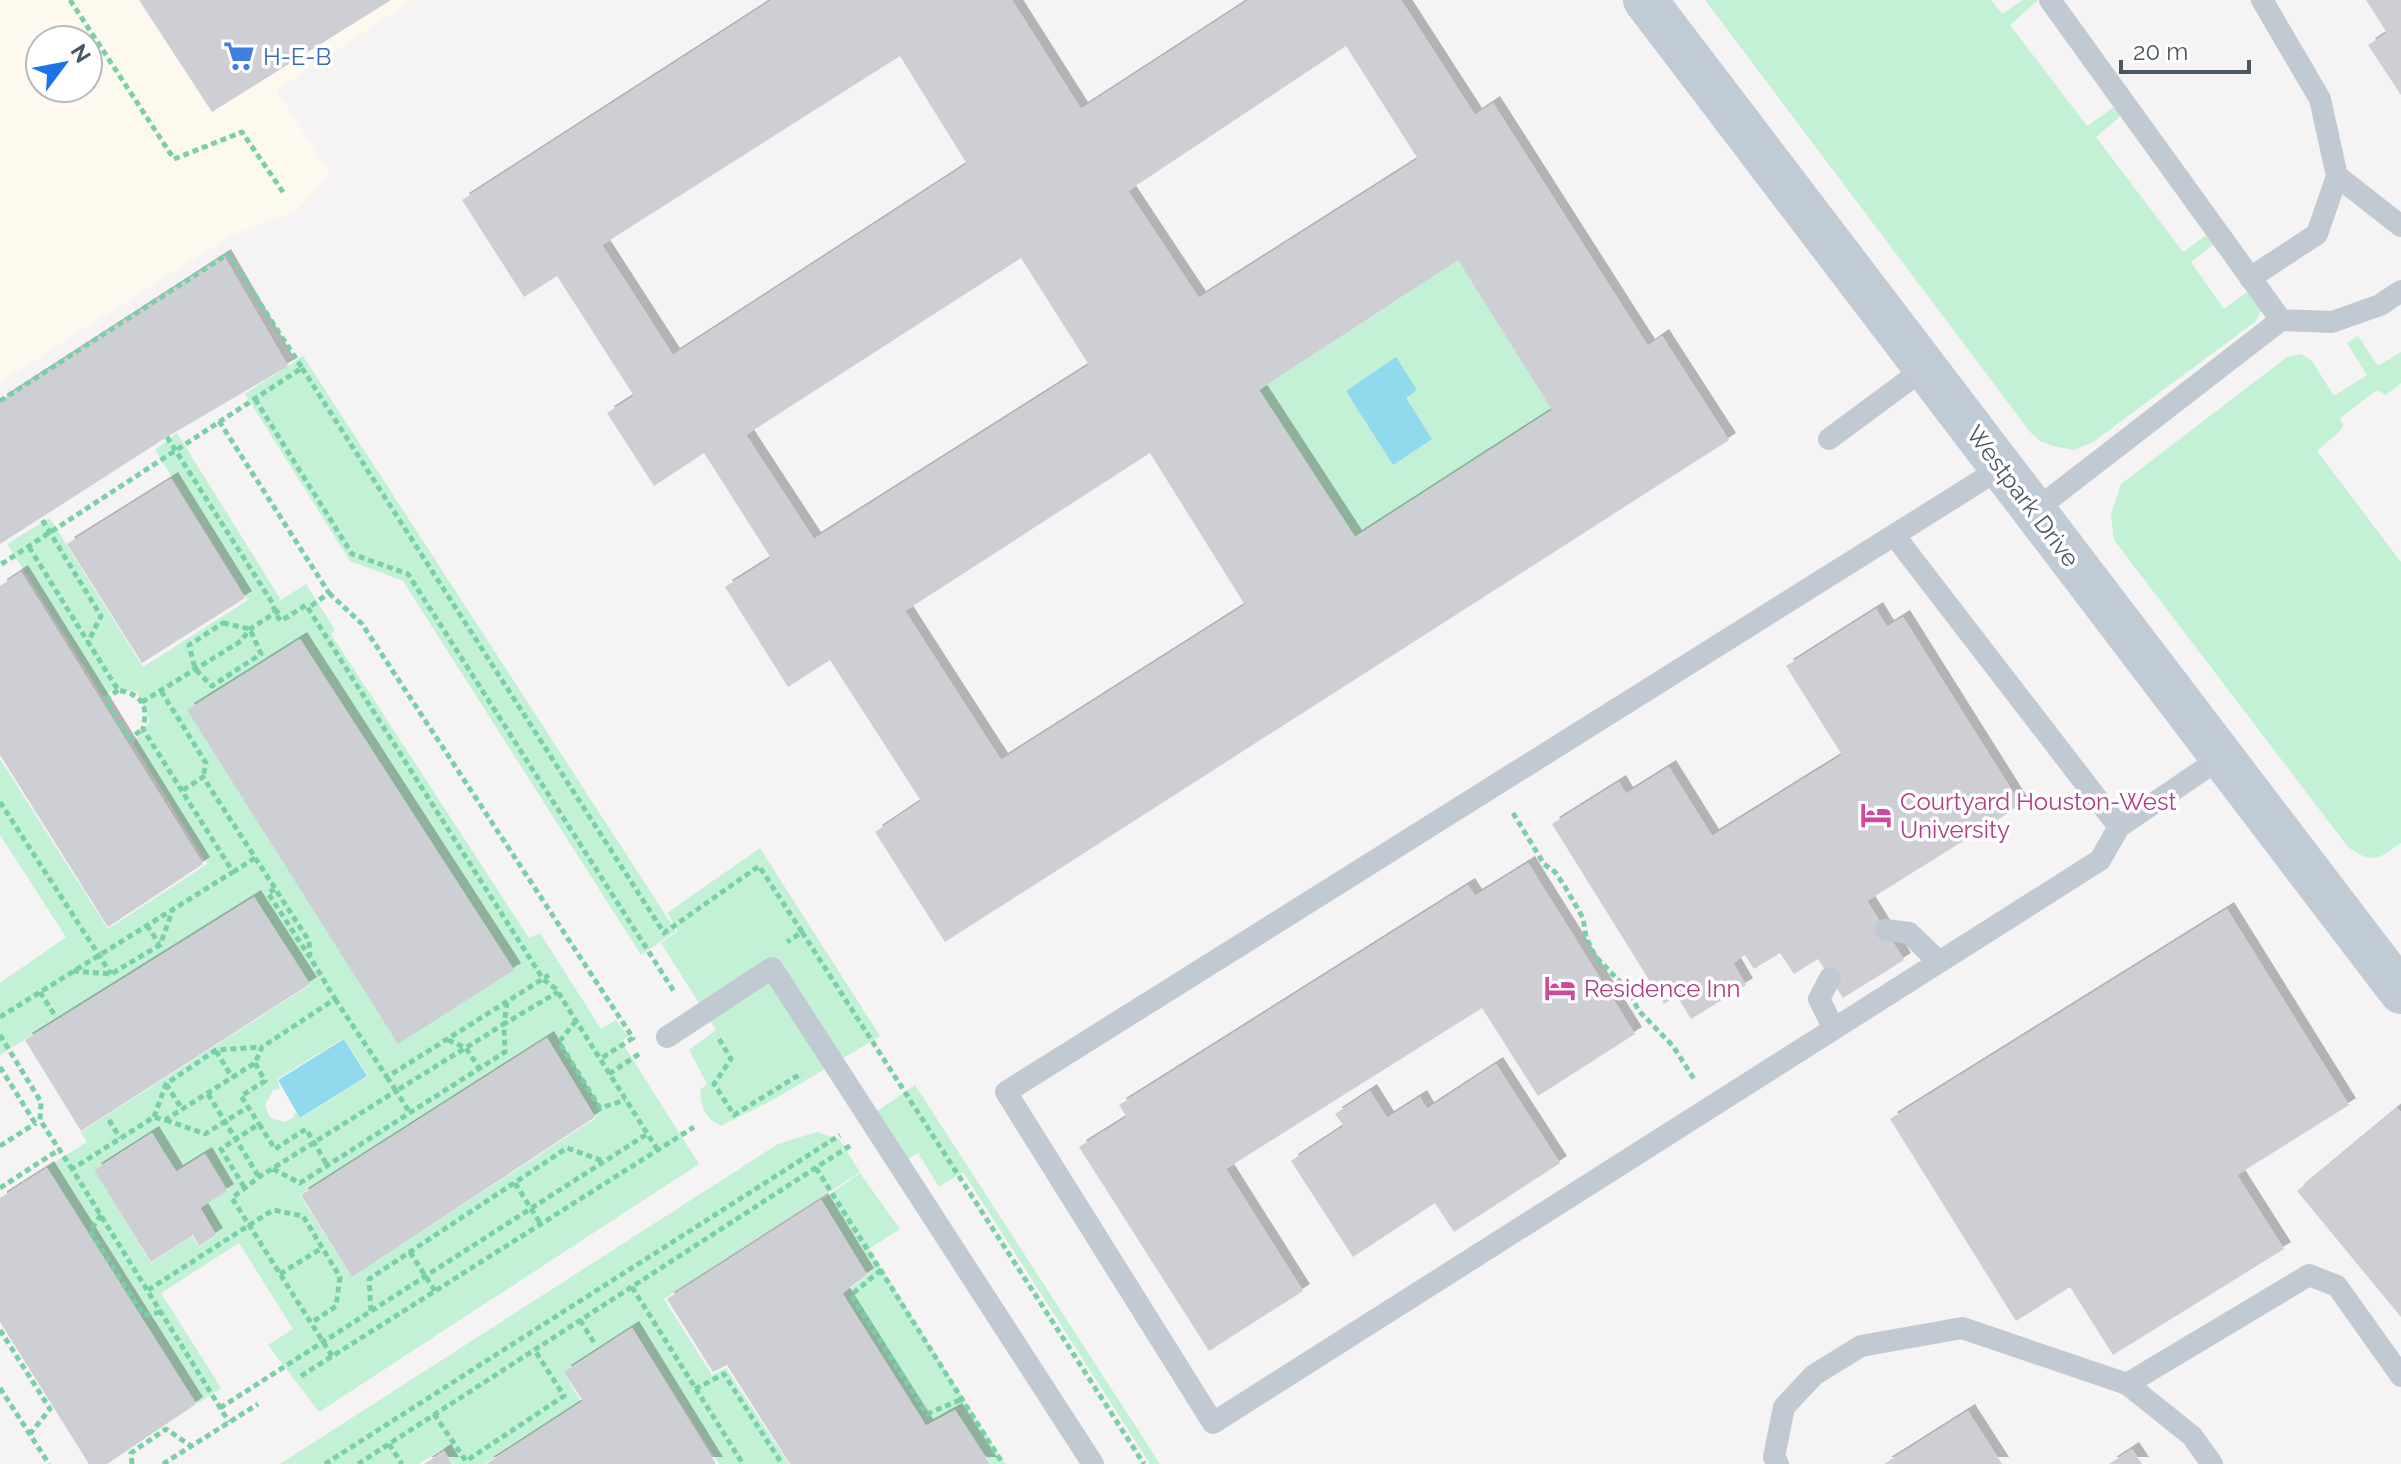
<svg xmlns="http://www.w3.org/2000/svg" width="2401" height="1464" font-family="Raleway,sans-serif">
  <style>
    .commercial { fill: #fdf9ef; fill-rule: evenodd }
    .green { fill: #c3f1d5; fill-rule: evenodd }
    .water { fill: #90daee }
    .building { fill: #cdcfd5; fill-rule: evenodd; filter: url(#shadow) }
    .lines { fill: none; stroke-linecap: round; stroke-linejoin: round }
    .path { stroke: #7ad0a6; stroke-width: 5; stroke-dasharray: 6 4; stroke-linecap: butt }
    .service { stroke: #c1cad2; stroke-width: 22 }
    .secondary { stroke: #c1cbd6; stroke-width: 44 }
    .labels { text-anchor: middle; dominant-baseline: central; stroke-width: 7; stroke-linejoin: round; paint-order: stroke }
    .shop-label { font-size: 24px; fill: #366cbe; stroke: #fff; text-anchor: start }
    .street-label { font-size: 24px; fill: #4a5661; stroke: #fff }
    .hotel-label { font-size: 24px; fill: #b23c85; stroke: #fff; text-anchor: start }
  </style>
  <defs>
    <filter id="shadow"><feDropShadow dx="7" dy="-7" stdDeviation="0" flood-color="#0004"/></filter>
  </defs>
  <rect width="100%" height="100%" fill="#f5f3f3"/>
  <path class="commercial" d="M0 0H413L276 90 330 174 296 211 230 236 0 382ZM40 40H88V88H40Z"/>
  <path class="green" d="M1705 0H1991L2002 14 2023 0H2038L2010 25 2087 126 2117 105 2123 114 2096 137 2183 252 2212 231 2219 240 2191 262 2224 309 2255 286 2261 310 2256 321 2093 442 2074 450 2053 446 2040 441 2031 433Z
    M1458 260 1552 410 1355 537 1259 390Z
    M2358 336 2378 366 2401 352V383L2386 395 2377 390 2340 418 2343 425 2341 430 2317 451 2401 562V843C2377 859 2374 865 2348 847L2114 540 2111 514 2121 484 2287 357 2301 354 2312 361 2334 396 2367 375 2347 343Z
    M303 356 676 931 641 955 403 581 350 561 245 394Z
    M177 433 281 600 306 584 335 630 331 634 529 938 540 933 601 1029 616 1020 628 1036 621 1041 699 1164 319 1412 268 1345 293 1329 239 1243 161 1293 221 1388 197 1404 47 1167 87 1142 81 1132 310 985 254 897 0 1055V983L66 937 0 835V759L108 929 207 864 133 743 150 721 137 692 112 689 104 698 7 544 50 518 143 667 248 600 155 450ZM547 1037 596 1118 352 1277 300 1195ZM344 1038 368 1076 301 1118 296 1112 293 1118 285 1122 270 1118 265 1105 273 1090 280 1089 277 1079ZM151 1133 177 1171 205 1153 228 1189 201 1208 217 1235 199 1247 192 1236 151 1263 94 1170Z
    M760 848 880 1036 773 1100 721 1126C705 1118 701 1107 700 1090L707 1084 689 1050 716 1030 661 943 678 931 667 913Z
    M915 1085 1160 1464H1150L963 1172 939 1187 918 1153 893 1167 863 1121Z
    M817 1132 839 1139 860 1172 664 1299 712 1375 726 1368 789 1464H719L632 1327 564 1372 581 1402 484 1464H453L443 1448 419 1464H280L778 1144Z
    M860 1173 900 1229 869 1249 1005 1464H991L955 1410 926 1425 843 1294 868 1275 822 1200Z"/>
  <path class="water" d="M1396 357 1417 390 1406 398 1432 439 1393 465 1346 391Z
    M344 1039 367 1076 300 1118 278 1080Z"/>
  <path class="building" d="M139 0H391L212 112Z
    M772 0H1012L1081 109 1249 0H1401L1475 115 1493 103 1648 346 1662 336 1729 440 945 942 875 832 921 801 830 660 788 687 725 587 771 558 704 453 654 486 607 413 634 396 557 276 524 297 462 200ZM1346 46 1418 159 1199 298 1128 191ZM900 56 967 164 673 355 602 245ZM1021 258 1089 365 814 539 746 435ZM1458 260 1552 410 1355 537 1259 390ZM1150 453 1245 605 1001 760 905 611Z
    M2366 0H2401V95L2368 45 2387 33Z
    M224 256 288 366 167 437 0 544V401Z
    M171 479 245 598 142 663 67 544Z
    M21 572 203 864 108 927 0 755V586Z
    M1876 609 1887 627 1903 617 2021 805 1867 901 1904 960 1843 998 1818 959 1794 974 1780 953 1754 969 1745 955 1733 963 1746 985 1691 1019 1677 996 1664 1004 1552 824 1619 782 1626 794 1669 767 1712 836 1842 755 1786 666Z
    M300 639 514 970 398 1044 187 710Z
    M1528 863 1635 1034 1538 1096 1482 1008 1226 1169 1303 1291 1209 1351 1079 1147 1127 1117 1119 1105 1468 885 1475 896Z
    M254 897 310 984 81 1131 25 1040Z
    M2227 909 2349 1105 2237 1175 2284 1249 2113 1355 2070 1287 2016 1321 1890 1119Z
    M547 1038 595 1117 352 1277 301 1195Z
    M1496 1064 1560 1163 1454 1232 1435 1203 1353 1257 1291 1161 1344 1126 1335 1114 1370 1091 1387 1118 1420 1097 1427 1109Z
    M2397 1108 2401 1112V1317L2297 1191Z
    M152 1133 176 1172 205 1154 227 1191 200 1208 216 1235 199 1246 193 1235 151 1262 94 1170Z
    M47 1168 196 1404 107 1464H89L0 1322V1198Z
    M821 1200 867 1275 842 1293 926 1426 955 1410 990 1464H790L727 1365 713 1372 667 1299Z
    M632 1328 716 1464H486L583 1401 564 1372Z
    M1968 1411 2002 1464H1884Z
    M2132 1449 2142 1464H2109Z
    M444 1451 452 1464H424Z"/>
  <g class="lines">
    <path class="path" d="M70 0 174 159 242 132 285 195
      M302 368 664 933 759 866 802 932 787 942
      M255 399 352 554 408 574 675 993
      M0 401 228 254 302 368 0 565
      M219 421 329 593 308 608
      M167 437 273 604 275 613 281 621 306 605 543 979 556 989 657 1149
      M29 547 88 642
      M329 593 362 624 633 1038 600 1059
      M223 623 250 629 261 654 212 686 195 669 189 645Z
      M118 690 105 700 129 739 143 729
      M161 691 206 763 203 777
      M142 702 241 641 250 629 281 609
      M183 790 203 777 309 941 310 957 335 999 262 1047 255 1063 165 1120 154 1117 72 1169 229 1422
      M0 802 111 974
      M1513 813 1544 864 1555 872 1564 885 1583 918 1586 937 1595 956 1630 992 1638 1010 1673 1046 1694 1079
      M233 872 255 858
      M275 889 268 893 309 956
      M147 925 159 944
      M802 932 1144 1464
      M73 971 111 974 160 945 173 909
      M40 992 54 1014
      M335 999 387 1077 549 975
      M0 1017 233 872 143 729C148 705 143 695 118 690L88 642 101 616 41 518
      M576 1021 559 1042 600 1108 625 1100
      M0 1035 41 1102 40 1120 72 1169
      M719 1039 731 1059 714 1084 734 1115 802 1073
      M448 1040 466 1048 479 1068
      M216 1051 232 1077
      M255 1063 265 1081 241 1096 259 1124
      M0 1067 35 1123
      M609 1074 639 1054
      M387 1077 396 1091 504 1024 507 1003
      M166 1084 182 1109
      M208 1094 259 1177
      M154 1117 166 1084 216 1050 262 1047
      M109 1120 120 1138
      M166 1120 205 1134 248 1107
      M0 1146 36 1123
      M816 1168 1003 1464
      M273 1169 300 1183 505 1052 504 1024 558 992
      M515 1183 540 1223
      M244 1187 221 1149 259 1124 275 1149 306 1129 327 1165
      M0 1188 60 1149
      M101 1215 90 1231 143 1315 161 1312
      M410 1252 435 1291
      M881 1270 851 1295 927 1414 962 1399
      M280 1274 322 1248
      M632 1287 743 1464
      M148 1290 273 1210 303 1216 340 1277 336 1306 311 1323
      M371 1311 369 1279 567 1148 603 1161
      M580 1320 595 1344
      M0 1330 50 1409 30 1434
      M332 1356 232 1198 259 1177 396 1091 410 1113
      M301 1376 694 1127
      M0 1388 49 1464
      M695 1389 724 1374 782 1464
      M220 1408 647 1134
      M434 1414 466 1461 564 1396 534 1349
      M389 1444 402 1464
      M132 1464 131 1453 166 1429 191 1446
      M163 1464 258 1404
      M325 1464 840 1135
      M358 1464 851 1145"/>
    <path class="service" d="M2050 0 2281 320 2332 322 2380 305 2401 291
      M2337 176 2401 226
      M2250 278 2317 234 2337 176 2320 99 2262 0
      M1829 439 1925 368
      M2001 468 1006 1092 1213 1423 2100 860 2119 827 2222 757
      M2034 511 2281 320
      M1894 535 2119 827
      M1886 930 1909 933 1939 962
      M1830 978 1819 999 1834 1029
      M667 1037 772 968 1093 1464
      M2127 1384 2309 1275 2337 1286 2401 1376
      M1778 1464 1774 1457 1784 1407 1814 1375 1861 1346 1962 1328 2127 1384 2192 1436 2212 1464"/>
    <path class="secondary" d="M1645 0 2401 992"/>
  </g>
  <defs>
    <symbol id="supermarket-bare" viewBox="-9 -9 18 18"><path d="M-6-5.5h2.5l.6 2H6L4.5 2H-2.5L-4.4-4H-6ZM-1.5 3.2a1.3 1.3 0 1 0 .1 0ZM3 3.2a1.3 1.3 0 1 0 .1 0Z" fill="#3f7fe0" stroke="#fff" stroke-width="2.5" paint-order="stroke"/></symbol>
    <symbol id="hotel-bare" viewBox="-9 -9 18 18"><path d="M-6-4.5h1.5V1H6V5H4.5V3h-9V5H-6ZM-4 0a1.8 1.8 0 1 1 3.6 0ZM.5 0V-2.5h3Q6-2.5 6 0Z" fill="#d1479c" stroke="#fff" stroke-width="2.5" paint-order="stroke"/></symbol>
  </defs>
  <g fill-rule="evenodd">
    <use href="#supermarket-bare" x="217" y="34" width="44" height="44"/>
    <use href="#hotel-bare" x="1854" y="793" width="44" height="44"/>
    <use href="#hotel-bare" x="1538" y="966" width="44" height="44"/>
  </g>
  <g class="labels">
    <g class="shop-label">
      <text x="263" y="56">H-E-B</text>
    </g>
    <g class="street-label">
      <text transform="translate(2023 496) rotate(53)">Westpark Drive</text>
    </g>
    <g class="hotel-label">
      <text x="1900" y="801">Courtyard Houston-West<tspan x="1900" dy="28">University</tspan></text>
      <text x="1584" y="988">Residence Inn</text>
    </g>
  </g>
  <g transform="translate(64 64) rotate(58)"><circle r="38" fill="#ffffff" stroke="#b7bbc0" stroke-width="2"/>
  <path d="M0-6L14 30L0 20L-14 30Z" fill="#1a73e8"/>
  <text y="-12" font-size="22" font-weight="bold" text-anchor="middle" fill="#4a5661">N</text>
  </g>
  <path d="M2121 60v12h128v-12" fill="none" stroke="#4a5661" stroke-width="4"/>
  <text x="2133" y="60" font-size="24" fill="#4a5661" stroke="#ffffff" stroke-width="6" paint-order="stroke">20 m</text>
</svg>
